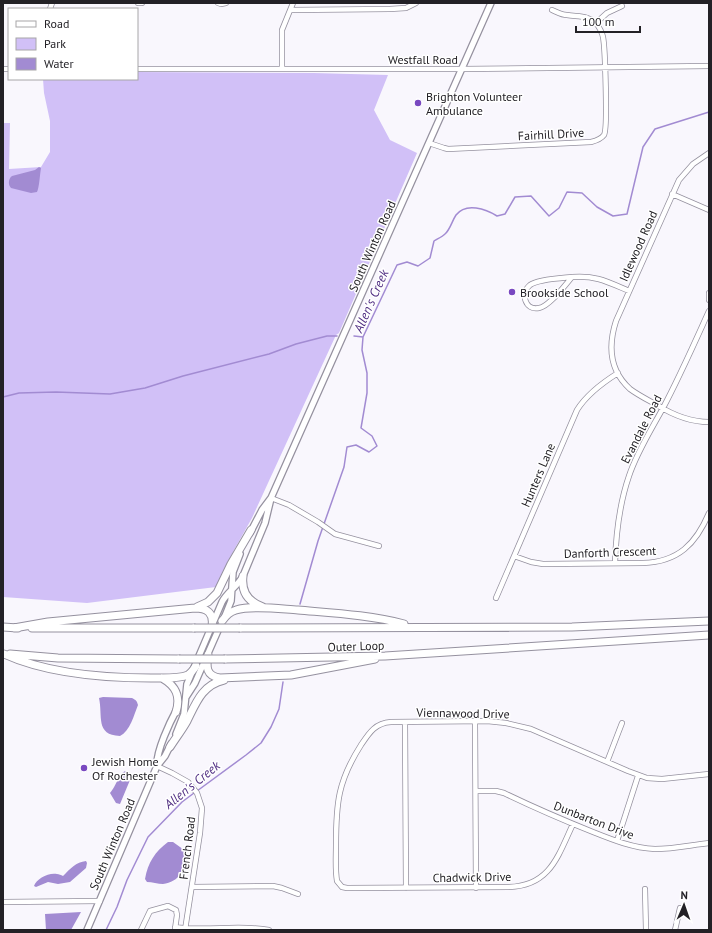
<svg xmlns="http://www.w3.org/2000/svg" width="712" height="933" font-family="'PT Sans',sans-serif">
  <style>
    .green { fill: #d1c0f7 }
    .water { fill: #a28bd2 }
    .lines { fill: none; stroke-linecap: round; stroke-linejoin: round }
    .stream { stroke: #a28bd2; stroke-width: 1.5 }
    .minor-casing { stroke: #95919f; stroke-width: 6 }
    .major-casing { stroke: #95919f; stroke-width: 8 }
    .highway-casing { stroke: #95919f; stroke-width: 9 }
    .minor { stroke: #fff; stroke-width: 4.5 }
    .major { stroke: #fff; stroke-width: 5.5 }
    .highway { stroke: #fff; stroke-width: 7 }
    .highway-bridge-casing { stroke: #95919f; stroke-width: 9; stroke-linecap: butt }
    .highway-bridge { stroke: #fff; stroke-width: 7 }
    .poi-dot { fill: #7948c0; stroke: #fff; stroke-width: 1.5 }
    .labels { text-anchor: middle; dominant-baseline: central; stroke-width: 3; stroke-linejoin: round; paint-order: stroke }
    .street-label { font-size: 12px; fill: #232126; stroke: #fff }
    .poi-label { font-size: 12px; fill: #232126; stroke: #fff; text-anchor: start }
    .water-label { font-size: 13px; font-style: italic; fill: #502e82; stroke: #fff }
  </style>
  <rect width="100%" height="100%" fill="#f9f7fd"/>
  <path class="green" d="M137 72 314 73 388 75 374 110 390 140 417 153 339 333 336 335 268 483 252 518 234 550 216 587 87 603 3 597V123H10L9 169 41 167 50 152V121L44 93 43 79H137Z"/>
  <path class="water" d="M39 167 41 168C40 174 39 189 37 192L31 193 11 188C8 185 8 179 12 176L35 170Z
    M103 697 132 698C136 700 137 701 138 705 134 715 130 731 120 736 95 735 103 716 99 698Z
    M126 771 130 773 131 776 130 780 120 804 116 803 110 793C116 787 119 772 126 771Z
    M168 842H173L187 852C188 867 180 882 163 884 158 884 152 882 147 882L145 879C148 862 155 852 168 842Z
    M86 861 87 863 86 868 70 882 58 884 48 882 36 887 34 886C36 879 49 872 57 874 59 874 61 875 63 876 70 869 76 862 86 861Z
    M81 912 71 930H46L45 914Z"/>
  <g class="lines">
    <path class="stream" d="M354 336 363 337
      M3 397 19 393 56 392 110 394 145 388 183 376 269 354 296 344 327 336H337
      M300 604 318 541 344 467 347 447 356 445 369 452 377 446 372 436 361 428 367 393V373L362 350 363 337 397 265 407 262 418 266 430 258 434 241C437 239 442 237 445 234 450 230 452 221 456 215 466 202 486 209 497 216L505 214 515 197 531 196 549 216 559 208 567 192 582 193 597 207 613 216 627 214 643 147 655 129 709 112
      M197 791 246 755 261 743 271 727 279 709 283 682
      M106 930 117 907 127 880 148 837 182 802 194 793"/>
    <defs>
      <path id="minor" d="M138 3H142
        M218 3 221 4 226 3
        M50 9 52 3
        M291 10 390 9 406 8 416 3
        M596 23 607 13 622 6
        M282 68V30L293 3
        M3 69H9
        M137 69H461L709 66
        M429 143 444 148 448 149 591 142C595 141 601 139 604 135 608 129 605 47 603 37 602 32 599 27 596 23 588 15 577 17 567 15 561 15 557 12 552 10
        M709 153 693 164 679 180 616 321C608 346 609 370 630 389 638 395 648 400 657 405 673 415 690 422 709 422
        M672 194 709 210
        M572 277C565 285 550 306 539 308 525 311 520 293 530 285 538 279 562 278 572 277Z
        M572 277C596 275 608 282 629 291
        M709 293V300
        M271 498 289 505 318 522 335 534 379 546
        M514 556 531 562 543 564 643 563C678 562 696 544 709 513
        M615 563C616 533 619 505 629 476 637 452 651 430 663 408 680 376 694 344 709 311
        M496 598 577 410C587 394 602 383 618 373
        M405 722 406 888
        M475 722 476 888
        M607 762 622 723
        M157 766 172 773 188 782 197 793 202 808 200 833 185 930
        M476 791H496L504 793C533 807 563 820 593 832 613 840 633 848 655 849 673 849 691 845 709 843
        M573 824C558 856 550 886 509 887L347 888 342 887 337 881C335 869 336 857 336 845 336 803 338 781 361 745 369 733 375 723 391 722L487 721 506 723 531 729 628 771 647 778 662 779 709 774
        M617 841 638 776
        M192 887 273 886 282 888 298 894
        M645 889 646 930
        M3 902 100 901
        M175 927C206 932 238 924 269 930
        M141 930 150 911 168 906 176 910 177 915 175 929
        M675 930 680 908"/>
      <path id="major" d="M250 533 262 510 271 498
        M225 616 231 601 233 572 240 554
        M186 697 195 683 220 626
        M176 734 184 714 187 684 222 602C227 592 238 586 243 576L265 523 271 498 491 3
        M157 766C156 751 170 722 177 709
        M87 930 157 766 165 756 171 744"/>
      <path id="highway" d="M243 576C241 592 248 602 263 607
        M197 607 208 602 217 593 231 564 251 530
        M222 621C226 616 229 612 236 610 252 605 281 609 298 610 332 613 371 615 404 624
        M3 627 18 628
        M14 628 48 622 195 608C207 608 214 613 212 626
        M32 628H194
        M240 628 572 627 709 621
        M4 654C48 674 103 678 151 678 160 678 179 679 188 675 191 673 194 669 196 666
        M10 654 58 658 179 659
        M208 655C206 667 206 676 220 678L291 675 375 659
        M225 659 385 656 709 635
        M162 678C176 686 181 696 176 712
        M170 747C175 739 182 730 187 721 196 703 202 685 224 680"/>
    </defs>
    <use href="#minor" class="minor-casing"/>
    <use href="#major" class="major-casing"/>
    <use href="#highway" class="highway-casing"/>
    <use href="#minor" class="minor"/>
    <use href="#major" class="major"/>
    <use href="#highway" class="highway"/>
    <defs>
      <path id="highway-bridge" d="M194 628H240
        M179 659H225"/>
    </defs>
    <use href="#highway-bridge" class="highway-bridge-casing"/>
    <use href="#highway-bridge" class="highway-bridge"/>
  </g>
  <g class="poi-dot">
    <circle cx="418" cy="103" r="4"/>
    <circle cx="512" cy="292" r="4"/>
    <circle cx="84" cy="768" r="4"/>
  </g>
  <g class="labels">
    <g class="street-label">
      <text x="423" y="59">Westfall Road</text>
      <text transform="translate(551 134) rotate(-3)">Fairhill Drive</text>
      <text transform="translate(372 246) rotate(-66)">South Winton Road</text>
      <text transform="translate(638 246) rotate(-66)">Idlewood Road</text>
      <text transform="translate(641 429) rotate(-63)">Evandale Road</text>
      <text transform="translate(538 475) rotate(-67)">Hunters Lane</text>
      <text transform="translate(610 552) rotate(-2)">Danforth Crescent</text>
      <text transform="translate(356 646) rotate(-2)">Outer Loop</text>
      <text transform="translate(463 713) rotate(1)">Viennawood Drive</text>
      <text transform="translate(594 820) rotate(21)">Dunbarton Drive</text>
      <text transform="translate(112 844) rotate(-67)">South Winton Road</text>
      <text transform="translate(187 848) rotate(-83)">French Road</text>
      <text transform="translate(472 877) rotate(-1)">Chadwick Drive</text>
    </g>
    <g class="poi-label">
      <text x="426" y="96">Brighton Volunteer<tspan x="426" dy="14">Ambulance</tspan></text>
      <text x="520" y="292">Brookside School</text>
      <text x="92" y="761">Jewish Home<tspan x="92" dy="14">Of Rochester</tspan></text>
    </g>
    <g class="water-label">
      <text transform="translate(371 301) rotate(-66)">Allen's Creek</text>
      <text transform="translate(192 785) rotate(-39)">Allen's Creek</text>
    </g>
  </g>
  <rect width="712" height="933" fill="none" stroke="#232126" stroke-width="8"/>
  <rect x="8" y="8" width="130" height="72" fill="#ffffff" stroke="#a7a6a8"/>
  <rect x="16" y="21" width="20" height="6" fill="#ffffff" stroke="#a7a6a8"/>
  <text x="44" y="28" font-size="12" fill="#232126">Road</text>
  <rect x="16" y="38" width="20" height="12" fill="#d1c0f7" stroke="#a7a6a8"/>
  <text x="44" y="48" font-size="12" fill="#232126">Park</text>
  <rect x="16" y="58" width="20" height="12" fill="#a28bd2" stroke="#a7a6a8"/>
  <text x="44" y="68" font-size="12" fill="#232126">Water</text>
  <g transform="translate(684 905) rotate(2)" stroke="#ffffff" stroke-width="3" paint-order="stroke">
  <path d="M0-3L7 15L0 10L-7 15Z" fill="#232126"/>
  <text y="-6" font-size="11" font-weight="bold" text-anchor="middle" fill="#232126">N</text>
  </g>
  <path d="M576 26v6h64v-6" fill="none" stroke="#232126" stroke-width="2"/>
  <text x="582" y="26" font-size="12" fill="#232126" stroke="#ffffff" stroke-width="3" paint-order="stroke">100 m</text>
</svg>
